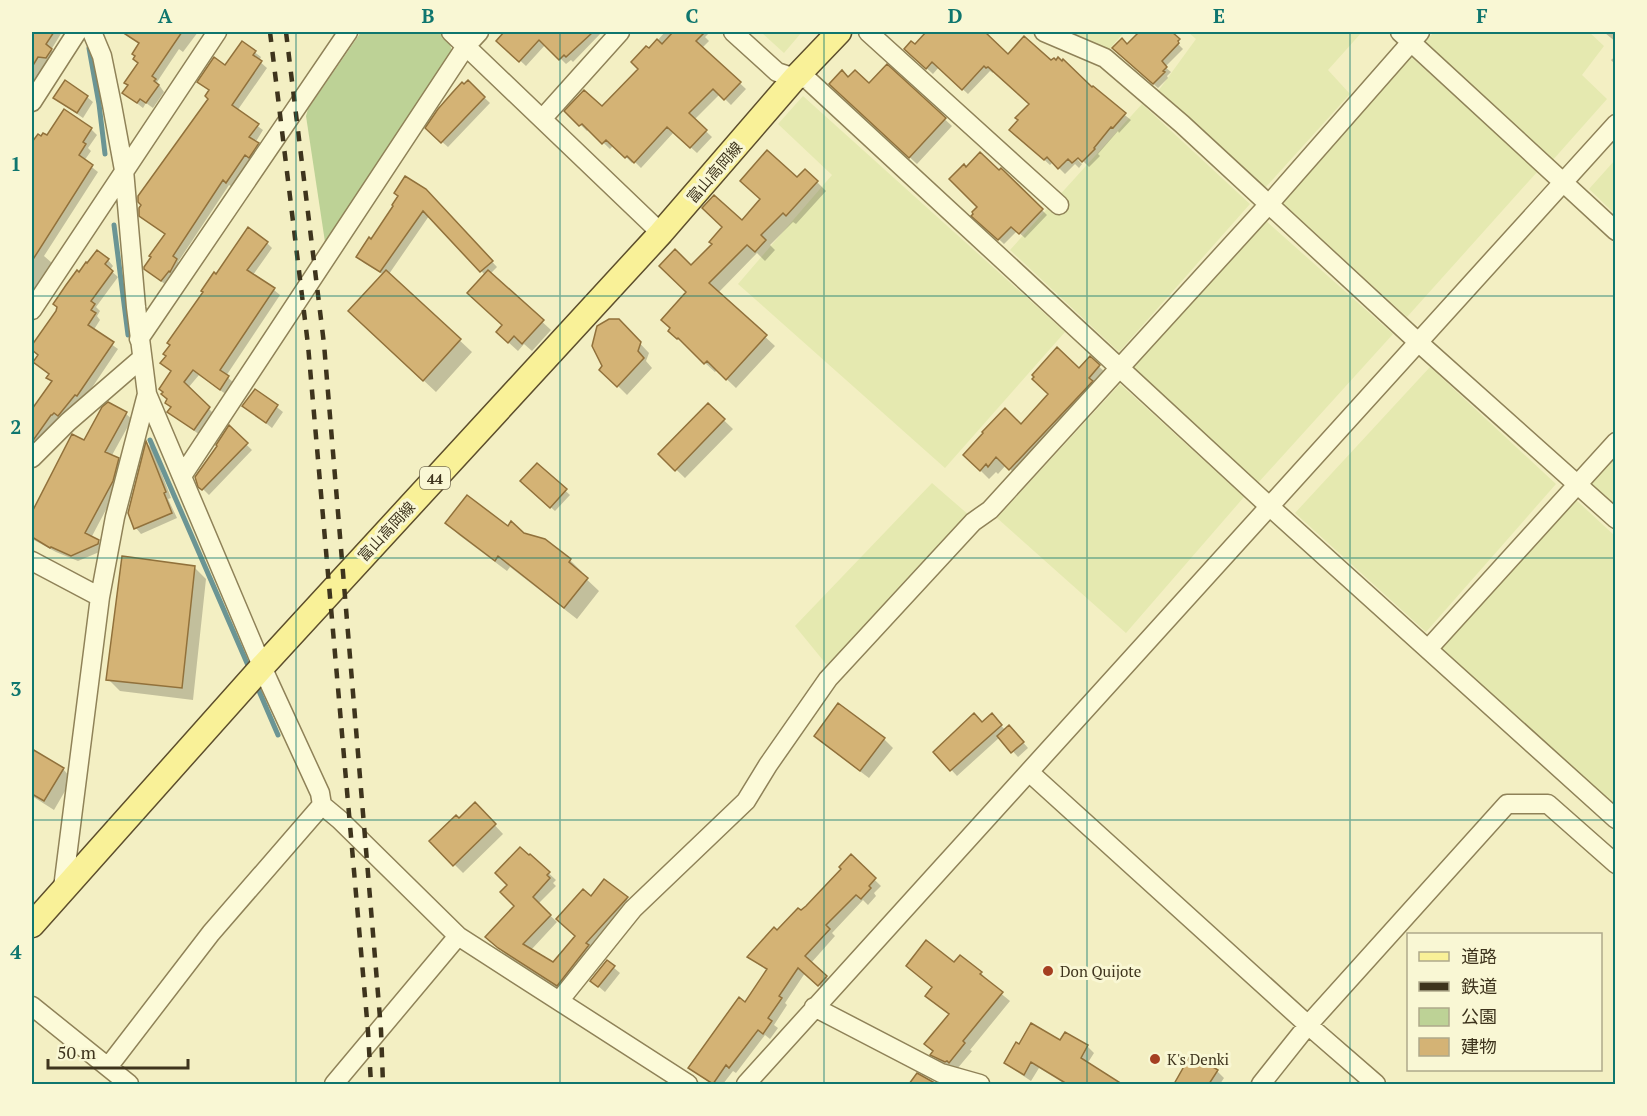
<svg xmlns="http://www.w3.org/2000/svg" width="1647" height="1116" font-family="'PT Serif','Noto Sans JP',serif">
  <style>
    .farmland { fill: #e5e9b0 }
    .green { fill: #bdd296 }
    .shadow { fill: #0003 }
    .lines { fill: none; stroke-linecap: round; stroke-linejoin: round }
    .stream { stroke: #6b9594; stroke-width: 5 }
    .building { fill: #d4b375; stroke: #91713b; stroke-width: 1.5 }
    .minor-casing { stroke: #8f8258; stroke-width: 21 }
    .major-casing { stroke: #5d4e2c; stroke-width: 27 }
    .minor { stroke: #fcfad8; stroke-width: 18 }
    .major { stroke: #f9f198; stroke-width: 24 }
    .rail { stroke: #3e341d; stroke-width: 4.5; stroke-dasharray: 10 10; stroke-linecap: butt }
    .grid { fill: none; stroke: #0f766e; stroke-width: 1.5; stroke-opacity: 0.55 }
    .poi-dot { fill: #a53f21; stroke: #f9f7d4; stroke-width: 2 }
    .labels { text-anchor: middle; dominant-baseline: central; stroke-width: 6; stroke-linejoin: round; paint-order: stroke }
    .shield { fill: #f9f7d4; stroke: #766e54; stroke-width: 1.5 }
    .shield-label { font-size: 14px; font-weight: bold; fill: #3e341d }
    .street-label { font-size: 15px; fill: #3e341d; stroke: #f9f7d4 }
    .poi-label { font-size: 15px; fill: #3e341d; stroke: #f9f7d4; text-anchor: start }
    .neatline { fill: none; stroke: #0f766e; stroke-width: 2 }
    .grid-label { font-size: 20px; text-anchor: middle; font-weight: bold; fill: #0f766e }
  </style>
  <rect width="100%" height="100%" fill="#f3efc3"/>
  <path class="farmland" d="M761 32H802L784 53Z
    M1070 32H1124L1108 51Z
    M1188 32H1362L1328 70 1350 94 1265 188 1156 94 1196 39Z
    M1434 32H1589L1604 46 1582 75 1607 99 1552 161 1422 45Z
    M1410 56 1538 171 1407 317 1280 201Z
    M803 96 1065 332 945 468 738 284 832 175 778 124Z
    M1142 104 1250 204 1119 352 1010 250Z
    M1615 160V214L1589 189Z
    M1265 220 1393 334 1257 484 1133 368Z
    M1430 367 1556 484 1426 632 1295 513Z
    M1120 384 1244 497 1126 633 997 518Z
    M1615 453V508L1589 483Z
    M932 483 970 516 831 670 795 626Z
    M1575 499 1615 536V805L1439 646Z"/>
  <path class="green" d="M361 32H442L448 38 452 51 325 242 306 116 308 109Z"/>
  <path class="shadow" d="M32 32H62L51 50 57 56 32 90Z
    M122 32H198L183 52 179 49 157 82 164 92 153 108 146 103 143 108 130 98 140 64V44Z
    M506 32H552L555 34 558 32H602L573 62 571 60 566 64 546 44 526 66 498 40Z
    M665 32H710L705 37 709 41 702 48 746 89 731 105 720 94 694 120 712 137 697 153 674 132 641 168 634 161 632 163 614 145 610 149 589 129 587 131 566 111 602 108 640 69 649 50Z
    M929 32H983L1008 56 1051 62 1092 89 1131 120 1119 133 1118 131 1098 154 1100 156 1089 167 1073 151 1071 153 1082 164 1079 168 1075 164 1065 174 1053 162 1050 165 1017 135 1030 104 994 71 993 73 990 71 968 94 939 67 933 74 912 55 915 46Z
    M1141 32H1166L1183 49 1165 67 1171 72 1167 76 1168 78 1158 88 1118 53 1128 46Z
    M1604 32H1616V42L1605 33Z
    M242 43 261 57 259 61 267 68 237 111 263 130 255 143 263 150 232 187 229 185 178 262 182 266 167 286 146 269 167 235 210 99V91L205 87 226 67Z
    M1616 56V65L1611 60Z
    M887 66 952 126 917 164 838 91 848 79 869 85Z
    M468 82 490 103 448 147 433 134Z
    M87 97 93 102 83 118 61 103 55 98Z
    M91 129 97 135 88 148 91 151 84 161 98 172 44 256 52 263 32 294V145L38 136 47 137Z
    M966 169 999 172 1001 170 1047 215 1025 238 1017 231 1004 244 974 216 979 207Z
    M797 179 817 182 826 191 796 224 793 222 770 245 775 250 765 261 757 253 718 293 775 346 736 388 717 370 715 372 670 331 688 293 691 267 742 222Z
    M432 197 497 267 490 274 551 330 532 351 524 344 518 351 507 341 504 326 485 275 429 216 389 274 472 352 436 392 362 323 384 275 364 263 358 257 371 241Z
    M267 243 272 248 253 275 274 290 280 295 226 376 234 383 227 395 199 375 188 388 214 414 200 435 175 417 169 412 172 407V372L162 363 217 276Z
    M108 260 113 266 110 270 118 277 96 307 100 311 97 316 100 320 93 331 118 349 83 401 58 420 57 419 35 450 32 447V404L35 406 53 382 48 377 50 374 35 362 40 356 57 311 79 274Z
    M618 320 649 353 646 361 652 368 627 395 601 369Z
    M1090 358 1108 375 1019 478 1006 465 998 474 996 472 989 479 965 455 1021 426 1050 394 1080 370Z
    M256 391 283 412 272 428 244 406Z
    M708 405 733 429 685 478 660 454Z
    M126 414 132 419 111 457 118 460 124 466 118 487 91 538 98 541 104 547V550L78 561 56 552 32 539V507L35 509 85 442Z
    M229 428 252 450 209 495 200 486Z
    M147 444 152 448 171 498 168 499 177 518 141 534 136 528 129 513Z
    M537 465 570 495 555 511 522 481Z
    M447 523 509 528 544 540 570 560 582 572 581 574 599 591 577 619 510 567 507 571 459 535Z
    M194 567 206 579 193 700 120 691 108 679Z
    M997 721 1005 730 1014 732 1028 748 1018 757 1000 737 957 776 935 752 982 724Z
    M816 736 884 739 893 748 869 778 825 745Z
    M32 750 63 769 72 779 54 810 32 796Z
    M475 804 503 834 463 873 431 841 459 820Z
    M530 856 556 880 553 883 556 886 538 904 557 922 531 950 553 964 577 936 591 899 605 881 634 905 564 992 506 955 494 943 516 906 529 857Z
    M851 857 881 886 874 893 876 896 868 905 863 900 832 933 835 936 811 963 833 983 826 991 805 973 785 1003 787 1005 774 1025 778 1028 770 1039 765 1035 736 1073 733 1071 723 1084H711L690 1068 745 1004 768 971 756 963 749 957 801 912 843 869Z
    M607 962 620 973 605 992 598 986Z
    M954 964 981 973 988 981 987 982 1010 1001 970 1050 972 1051 957 1069H954L940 1062 932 1055 950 1015 935 1003 934 988 908 966Z
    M1066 1034 1087 1046 1094 1053 1087 1064 1120 1084H1065L1039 1068 1031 1081 1013 1069 1006 1063 1061 1042Z
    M1192 1056 1217 1071 1224 1078 1220 1084H1175Z"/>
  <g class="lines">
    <path class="stream" d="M89 48 99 104 105 154
      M114 225 128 335
      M150 440 250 670
      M256 684 278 735"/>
  </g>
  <path class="building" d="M32 32H54L46 44 52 49 46 58 38 57 32 67Z
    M122 32H182L152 76 156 79 154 81 159 85 146 103 140 99 137 103 122 93 128 85 124 83 138 63 133 59 135 56 132 54 139 43Z
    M504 32H593L566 57 564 55 559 60 539 40 519 62 496 41Z
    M673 32H705L696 41 741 82 724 100 713 89 689 113 707 130 690 148 667 127 634 163 627 156 625 158 606 140 602 144 582 124 579 126 564 111 584 90 602 106 638 69 631 62 646 46 649 48 657 39 662 44Z
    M926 32H985L1008 54 1024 36 1051 60 1054 58 1056 60 1058 57 1062 61 1063 59 1092 87 1093 86 1126 113 1113 128 1111 127 1094 148 1095 149 1082 162 1078 158 1072 163 1068 159 1058 169 1047 157 1044 160 1009 130 1018 120 1015 118 1029 104 988 67 986 68 984 66 962 90 932 62 926 69 904 49 911 41 915 44Z
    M1139 32H1172L1180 39 1178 41 1179 43 1162 61 1167 67 1163 71 1165 72 1153 84 1112 48 1122 38 1127 44Z
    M242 41 256 51 253 55 262 61 232 105 259 124 249 137 259 143 249 158 245 155 226 183 223 180 173 256 177 259 170 272 169 271 161 281 144 269V267L151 257 149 256 165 234 139 216V208L141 205 138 202V196L208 99 205 96 209 90 197 82 214 57 225 65Z
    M887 64 946 118 909 158 829 84 842 70 848 77 855 70 869 83Z
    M65 80 88 96 77 113 53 98Z
    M468 80 485 97 441 143 425 128 438 109 452 93 462 82 464 84Z
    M64 109 92 128 83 142 86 144 79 155 93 165 32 261V142L38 134 41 136 43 133 47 135Z
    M767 150 797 177 805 169 818 181 786 216 783 213 761 235 766 240 755 252 747 245 709 283 767 335 726 380 707 361 704 364 678 338 677 339 668 331 670 328 661 320 686 292 659 266 675 249 691 265 712 244 709 242 722 227 702 208 714 195 742 220 760 199 740 181Z
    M980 152 999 170 1001 168 1043 209 1019 234 1011 227 998 240 971 216 973 214 972 212 977 207 949 179 964 164 966 167Z
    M405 176 426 189 493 261 480 272 423 211 380 272 356 257 369 237 371 239 393 206 392 205 398 196 394 193Z
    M248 227 268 242 247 270 275 288 220 370 229 376 220 390 193 370 184 382 210 407 194 430 167 412 171 407 165 403 167 399 161 394 163 392 159 389 171 371 160 363 166 356 163 354 170 345 167 343 203 292 201 291 214 272 216 274Z
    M97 250 109 259 105 264 113 271 91 301 95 304 91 310 96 313 88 325 114 342 77 396 75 395 58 416 54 413 52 415H51L32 442V409L52 381 46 378 49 374 33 362 38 355 32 350V345L56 311 57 307 53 304 66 285 77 270 79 272 86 262 87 263Z
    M386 270 461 339 423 381 348 311Z
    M488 270 544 320 522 344 514 336 508 343 496 332 502 325 467 293Z
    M609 319H619L641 342 638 351 644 358 617 387 599 370 602 366 592 346 597 326Z
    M1057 347 1079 368 1090 356 1100 365 1089 378 1093 381 1009 470 996 457 988 467 986 464 980 471 963 455 983 433 982 432 1005 408 1021 424 1048 394 1032 379 1034 377 1032 375Z
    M255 389 278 405 266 423 242 406Z
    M108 402 127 412 105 452 119 458 113 481 85 533 99 540 98 544 71 556 51 547 50 548 32 537V512L72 434 84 440 102 407Z
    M708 403 725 419 675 471 658 454Z
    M229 425 248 443 202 490 198 487 195 477 217 446 216 445Z
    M146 441 166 492 164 493 172 513 134 529 128 513Z
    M537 463 567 489 550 508 520 481Z
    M467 495 508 526 511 521 524 533 545 539 571 559 569 562 588 578 564 608 498 556 495 561 445 523Z
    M122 556 195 566 182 688 106 680Z
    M838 703 885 738 860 771 814 736Z
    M974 713 982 722 992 713 1002 725 950 771 933 752Z
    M1009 725 1024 742 1011 753 997 736Z
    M32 749 64 768 44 801 32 794Z
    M475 802 496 824 453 866 429 841 456 815 459 818Z
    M520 847 529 855 530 854 550 872 547 875 550 878 533 897 551 915 523 944 553 962 575 936 556 919 583 889 591 896 604 879 628 897 586 943 589 945 557 986 498 948 485 937 514 906 500 892 507 885 495 873Z
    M851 854 876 878 869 886 871 888 861 899 856 895 826 925 830 929 805 956 827 976 818 986 798 968 779 996 782 998 768 1018 772 1021 763 1034 758 1030 729 1068 726 1065 713 1084 688 1068 739 997 745 1002 767 969 747 957 774 927 777 930 798 908 801 910 806 906 841 869 839 867Z
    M926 940 954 962 960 955 982 972 980 974 1003 992 963 1041 965 1043 949 1063 947 1061 945 1062 930 1055 933 1051 924 1044 949 1014 925 996 932 987 906 966Z
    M607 960 615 966 598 987 590 981Z
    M1031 1023 1060 1040 1065 1032 1088 1045 1081 1058 1122 1084H1067L1031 1062 1024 1075 1004 1063 1016 1042 1019 1044Z
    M1191 1054 1218 1070 1209 1084H1174Z
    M917 1073 933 1082 931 1084H909Z"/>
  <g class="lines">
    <defs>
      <path id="minor" d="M92 32 102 56 112 105 124 170 136 307 147 394 268 680 320 793 322 805 340 820 458 936 688 1084
        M451 32 661 233
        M733 32 777 72 795 78 807 79 1269 506 1616 819
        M868 32 1059 205
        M1044 32 1105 58 1182 124 1418 342 1616 519
        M1400 32 1616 231
        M32 102 77 32
        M542 119 620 32
        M32 310 217 32
        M139 339 348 32
        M32 458 68 422 142 358
        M182 476 466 46 479 32
        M32 561 100 597
        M1428 649 1616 442
        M1029 772 1308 1025 1376 1084
        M63 888 100 597 115 517 147 394
        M559 1001 633 909 746 801 768 765 828 679 973 522 990 510 1269 204 1420 32
        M32 1006 129 1084
        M814 1007 941 1073 980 1084
        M108 1067 211 933 322 805
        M334 1084 458 936
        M746 1084 1616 124
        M1261 1084 1308 1025 1507 804H1548L1616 864"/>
      <path id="major" d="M32 925 261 668 661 233 795 78 839 32"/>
    </defs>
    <use href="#minor" class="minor-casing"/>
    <use href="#major" class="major-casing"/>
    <use href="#minor" class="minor"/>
    <use href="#major" class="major"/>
    <path class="rail" d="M270 32 308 345 368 1031 371 1084
      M286 32 324 344 381 1030 383 1084"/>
  </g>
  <path class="grid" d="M296 32V1084M560 32V1084M824 32V1084M1087 32V1084M1350 32V1084M32 296H1616M32 558H1616M32 820H1616"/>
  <g class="poi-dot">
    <circle cx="1048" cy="971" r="6"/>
    <circle cx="1155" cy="1059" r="6"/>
  </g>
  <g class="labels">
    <rect class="shield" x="420" y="467" width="30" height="22" rx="4.5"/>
    <g class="shield-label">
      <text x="435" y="478">44</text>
    </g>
    <g class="street-label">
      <text transform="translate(714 172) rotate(-49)">富山高岡線</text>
      <text transform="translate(386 531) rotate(-47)">富山高岡線</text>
    </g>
    <g class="poi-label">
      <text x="1060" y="971">Don Quijote</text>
      <text x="1167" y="1059">K's Denki</text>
    </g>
  </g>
  <rect width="1647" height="1116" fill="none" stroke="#f9f7d4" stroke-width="66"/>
  <rect x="1407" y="933" width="195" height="138" fill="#f9f7d4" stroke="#aea98b" stroke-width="1.5"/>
  <rect x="1419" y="952" width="30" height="9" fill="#f9f198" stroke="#aea98b" stroke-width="1.5"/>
  <text x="1461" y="963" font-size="18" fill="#3e341d">道路</text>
  <rect x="1419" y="982" width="30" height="9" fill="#3e341d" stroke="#aea98b" stroke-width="1.5"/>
  <text x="1461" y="993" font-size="18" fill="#3e341d">鉄道</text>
  <rect x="1419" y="1008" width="30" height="18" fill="#bdd296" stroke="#aea98b" stroke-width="1.5"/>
  <text x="1461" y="1023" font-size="18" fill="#3e341d">公園</text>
  <rect x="1419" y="1038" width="30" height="18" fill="#d4b375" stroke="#aea98b" stroke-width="1.5"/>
  <text x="1461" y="1053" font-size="18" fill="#3e341d">建物</text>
  <path d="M48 1059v9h140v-9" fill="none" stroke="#3e341d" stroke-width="3"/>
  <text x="57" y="1059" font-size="18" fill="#3e341d" stroke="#f9f7d4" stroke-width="4.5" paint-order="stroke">50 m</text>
  <rect x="33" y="33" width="1581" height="1050" class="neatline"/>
  <g class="grid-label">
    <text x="165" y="23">A</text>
    <text x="428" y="23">B</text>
    <text x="692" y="23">C</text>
    <text x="955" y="23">D</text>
    <text x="1219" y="23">E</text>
    <text x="1482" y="23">F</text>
    <text x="16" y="171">1</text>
    <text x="16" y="434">2</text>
    <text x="16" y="696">3</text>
    <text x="16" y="959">4</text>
  </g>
</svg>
